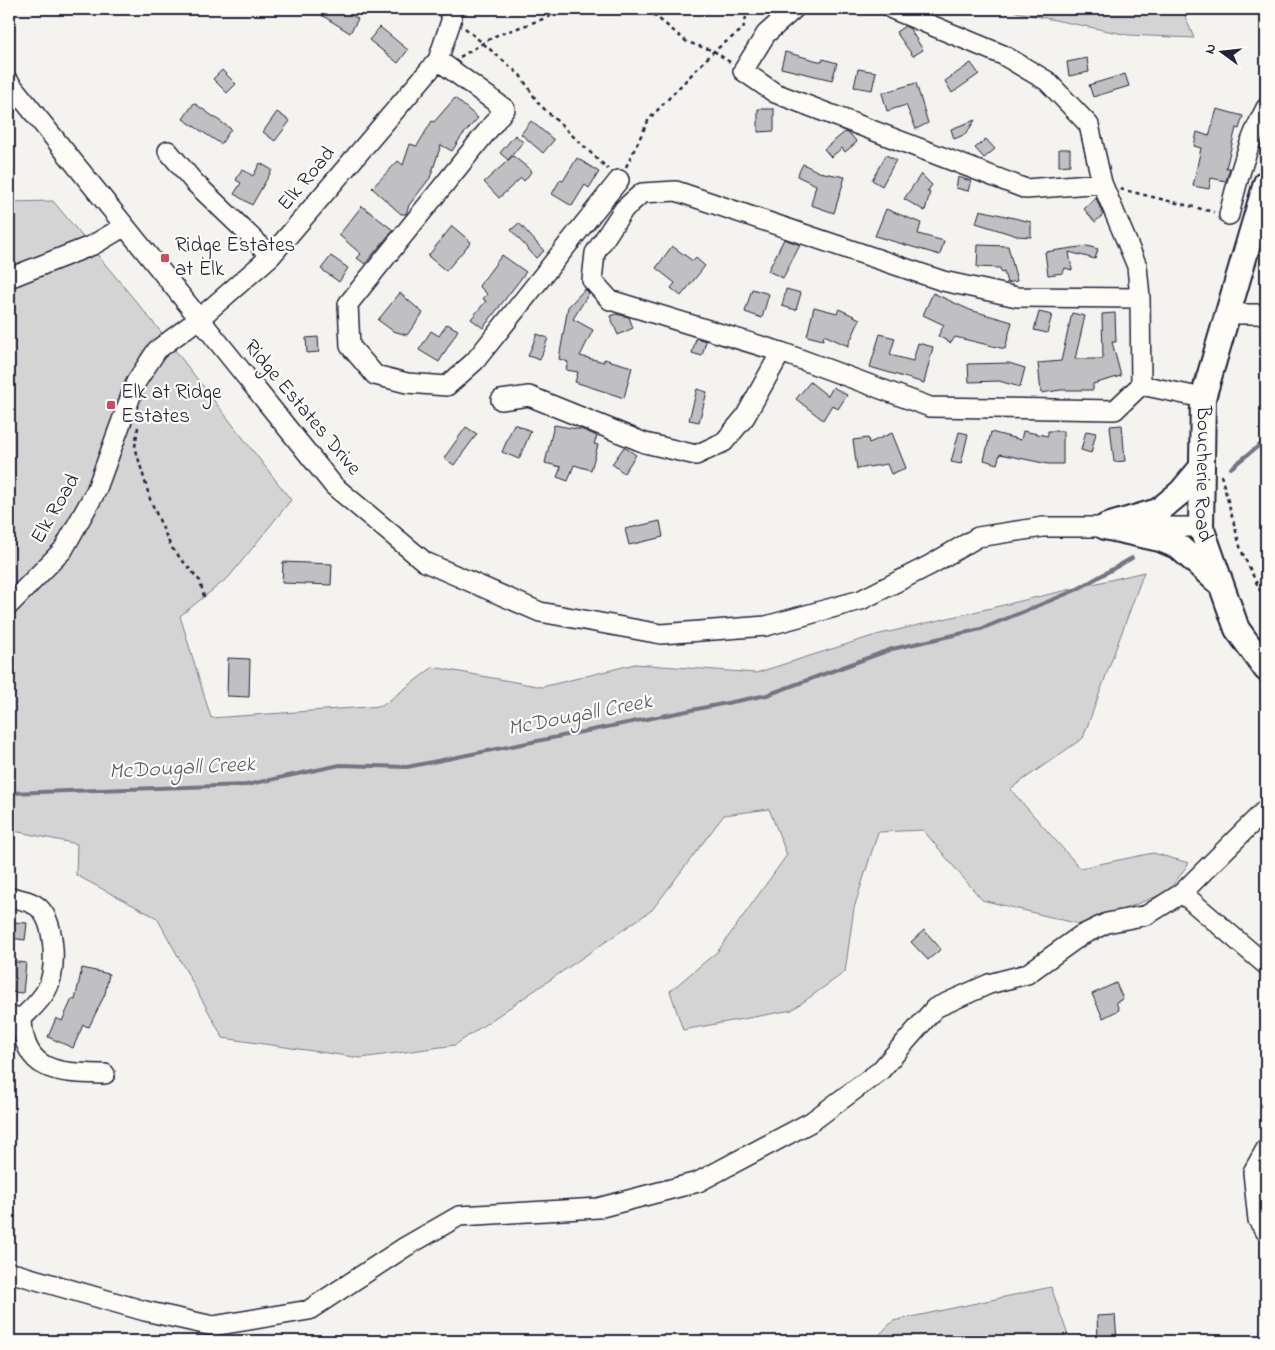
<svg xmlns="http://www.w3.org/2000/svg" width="1275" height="1350" font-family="'Indie Flower',sans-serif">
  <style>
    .green { fill: #d5d4d5; stroke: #7c7b88 }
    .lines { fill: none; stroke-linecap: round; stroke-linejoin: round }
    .stream { stroke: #757582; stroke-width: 4 }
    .building { fill: #c0bfc2; stroke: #22223b }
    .minor-casing { stroke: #22223b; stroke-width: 22 }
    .major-casing { stroke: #22223b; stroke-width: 28 }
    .path { stroke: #22223b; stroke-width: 2.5; stroke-dasharray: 4 4; stroke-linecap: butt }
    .minor { stroke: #fdfcf7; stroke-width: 19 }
    .major { stroke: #fdfcf7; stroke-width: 24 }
    .poi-dot { fill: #d1495b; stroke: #fdfcf7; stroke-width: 2 }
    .labels { text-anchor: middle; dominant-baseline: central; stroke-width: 4.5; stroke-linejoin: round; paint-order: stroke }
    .street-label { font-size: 21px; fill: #22223b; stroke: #fdfcf7 }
    .poi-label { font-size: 21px; fill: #22223b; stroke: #fdfcf7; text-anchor: start }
    .water-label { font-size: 22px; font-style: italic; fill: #59596b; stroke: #fdfcf7 }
  </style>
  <rect width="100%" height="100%" fill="#f4f3ef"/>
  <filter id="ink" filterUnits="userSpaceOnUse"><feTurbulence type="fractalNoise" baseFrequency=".02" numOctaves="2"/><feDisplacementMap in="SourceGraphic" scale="10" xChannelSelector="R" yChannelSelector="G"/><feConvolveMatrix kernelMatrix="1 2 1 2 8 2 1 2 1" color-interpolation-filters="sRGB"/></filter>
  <g filter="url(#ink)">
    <path class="green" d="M1010 9H1182L1194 38 1128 35 1016 12Z
      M53 201 157 327 291 500 229 577 180 616 211 718 382 706 433 667 542 687 635 664 756 673 876 635 1144 572 1083 738 1010 789 1080 868 1153 853 1189 863 1168 892 1083 925 982 900 923 830 878 832 854 908 845 972 792 1010 683 1030 670 991 718 951 787 855 769 809 724 815 652 910 455 1045 361 1058 223 1038 157 918 76 875 77 844 9 830V202Z
      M1051 1287 1070 1341H873L893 1321Z"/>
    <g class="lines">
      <path class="stream" d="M1231 468 1266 440
        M9 793 246 785 340 765 407 767 767 695 892 649 981 629 1076 590 1132 558"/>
    </g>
    <path class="building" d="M312 9H342L358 19 350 33Z
      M905 26 910 29 923 50 913 56 896 32Z
      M380 27 408 50 398 63 369 40Z
      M785 52 822 62 823 59 837 63 832 80 781 68Z
      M1087 58 1089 72 1069 76 1067 62Z
      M971 63 979 74 952 93 945 81Z
      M858 69 876 72 872 90 854 87Z
      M222 70 236 84 227 93 213 79Z
      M1125 74 1129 86 1093 97 1089 85Z
      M916 83 928 123 916 129 906 105 887 111 882 93Z
      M455 98 478 118 461 137 452 151 441 145 430 178 409 205 406 214H401L372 188 398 161 403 165 410 144 417 146 432 121 434 122Z
      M194 103 231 129 221 144 183 119Z
      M758 109H774V131L758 132Z
      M1217 109 1243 116 1239 129 1236 128 1226 168H1230L1226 181 1211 178 1209 189 1193 186 1201 148 1194 146 1197 132 1209 136Z
      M277 112 290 121 275 141 263 132Z
      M975 120 966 134 954 139 951 129Z
      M531 121 554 140 543 153 521 134Z
      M845 132 850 134 857 142 845 152 842 148 831 157 824 149Z
      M515 135 523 142 508 160 500 153Z
      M986 139 995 149 984 158 975 148Z
      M1059 149H1070V165L1059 166Z
      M886 155 896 160 882 186 872 180Z
      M513 156 532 171 524 181 521 178 499 198 484 182Z
      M577 158 599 172 589 188 585 185 572 206 552 194 560 180 563 181Z
      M260 163 272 170 252 205 234 194 241 183 236 180 242 169 253 176Z
      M803 164 819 172 845 177 834 213 811 205 816 185 797 176Z
      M921 174 932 185 927 192H930L925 211 904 199Z
      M958 177 971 181 968 191 956 188Z
      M1096 198 1103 215 1095 222 1084 209Z
      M362 206 393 230 365 264 357 258 361 254 339 235Z
      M886 209 921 223 918 234 944 241 940 255 875 236Z
      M980 210 1031 222V237L1017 236 976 223Z
      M519 223 544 251 536 258 511 230Z
      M452 226 471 242 446 271 428 256Z
      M784 239 800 245 783 278 768 271Z
      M978 245 1008 246 1017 281 1007 283 1004 272 1001 273 1000 268 977 267Z
      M672 246 693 261 696 258 705 266 681 296 671 288 675 283 656 268Z
      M1087 246 1098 249 1095 259 1069 252 1072 270 1065 268 1063 273 1048 275 1045 252Z
      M502 255 526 272 483 328 471 319 486 301 483 299 487 294 479 286Z
      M331 256 348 268 339 282 321 269Z
      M585 289 589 293 573 319 593 330 580 356 604 362V359L632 367 624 398 575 382 578 372 566 370 568 362 559 359 568 307Z
      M752 289 769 294 762 318 745 312Z
      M786 289 801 293 796 310 782 306Z
      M400 293 423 313 407 335 393 331 378 320Z
      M933 293 970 310 1012 322 1005 349 955 337 951 343 938 336 944 325 923 315Z
      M814 307 837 313 839 309 860 319 848 346 824 335 823 340 807 336Z
      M1039 312 1052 315 1047 333 1034 330Z
      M1072 313 1085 316 1075 359H1103L1102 314 1115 313 1116 342H1112L1121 376 1093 384V390H1061L1041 393 1038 363 1061 361Z
      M616 314 629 317 633 328 618 335 610 316Z
      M447 324 458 330 439 362 419 350 431 331 439 336Z
      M537 334 548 338 540 360 528 356Z
      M880 334 895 338 890 355 913 361 918 343 933 347 924 383 870 367Z
      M318 337 319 352 307 353 306 338Z
      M696 338 706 341 702 356 692 353Z
      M1009 363 1025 368 1020 387 999 381 969 382 968 364Z
      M810 382 828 396 833 387 847 395 838 409 832 405 823 420 796 399Z
      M697 389 707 392 699 422 689 420Z
      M514 424 531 431 519 459 502 452Z
      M554 425 583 430 597 436 594 444 598 445 591 470 574 465 568 481 557 477 561 467 545 463Z
      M1122 425 1125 461 1114 462 1110 426Z
      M466 427 477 434 454 465 444 458Z
      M1023 431 1048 436V431H1063V464H1048L1000 454 997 464 984 460 991 432 1021 440Z
      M1086 431 1096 433 1091 453 1081 450Z
      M959 432 968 434 961 464 951 462Z
      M892 433 906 468 891 474 887 464 857 469 853 440 868 438 869 443Z
      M624 447 636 455 624 473 612 464Z
      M660 521 663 537 629 545 625 529Z
      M283 562 332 564 331 585 282 583Z
      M228 658 250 659 249 697 227 696Z
      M13 922 27 923 25 940 11 938Z
      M924 930 941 949 928 960 911 942Z
      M9 961 26 963 23 993 9 992Z
      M82 968 109 974 105 994 89 1027 83 1025 73 1048 48 1037 56 1018 62 1021 72 999 75 1000Z
      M1116 983 1123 999 1116 1002 1119 1010 1103 1018 1092 994Z
      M1115 1315 1117 1340 1098 1341 1097 1316Z"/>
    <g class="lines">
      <defs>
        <path id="minor" d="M794 9 766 34 743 71 775 93 1026 189 1102 183
          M438 60 505 109 348 304 350 346 375 375 407 383 447 386 475 361 619 180
          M9 82 334 486 425 562 540 612 661 634 766 626 861 600 930 565 978 537 1043 527H1201
          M168 151 194 182 271 256
          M1229 215C1238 177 1248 142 1266 108
          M9 278 93 245 125 226
          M1228 314H1266
          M781 352 610 300 592 280 595 253 624 209 642 193 676 191 943 281 1017 297 1140 298
          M1141 385 1203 398
          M501 400 529 396 645 443 696 455 724 442 745 417 781 352 930 407 1115 410 1141 385 1140 298 1137 266 1102 183 1089 125 1047 81 1003 55 892 9
          M9 605 63 550 96 491 136 382 157 350 200 318 271 256 438 60 452 18 448 9
          M1182 893 1266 965
          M9 897C19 899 34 901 41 910 55 926 57 970 47 989 41 1001 31 1009 22 1018L9 1016
          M22 1018C23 1074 60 1073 105 1074
          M1266 1149 1253 1172 1258 1220 1266 1232
          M9 1272 145 1311 213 1326 309 1310 405 1247 459 1216 598 1208 698 1182 811 1122 880 1071 935 1008 989 984 1027 974 1080 936 1107 923 1147 915 1182 893 1266 809"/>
        <g id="major">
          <path id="s1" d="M1266 183 1203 398 1201 527 1237 629 1266 669"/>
          <path d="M1107 526 1158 511 1181 492 1202 467"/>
          <path d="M1105 527 1160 539 1179 547 1218 582"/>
        </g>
      </defs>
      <use href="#minor" class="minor-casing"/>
      <use href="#major" class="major-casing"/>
      <path class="path" d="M647 9 687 42 714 51 731 63
        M759 9 768 11
        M465 28 520 75 539 104 608 169
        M460 57 495 36 571 9
        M626 167 649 119 714 51 743 29 748 9
        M1120 189 1214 212
        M138 427 135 447 150 499 171 547 200 581 204 597
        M1221 475 1241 550 1266 603"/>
      <use href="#minor" class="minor"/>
      <use href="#major" class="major"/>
    </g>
  </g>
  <g class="poi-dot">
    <rect x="160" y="253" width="10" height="10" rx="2.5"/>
    <rect x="106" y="400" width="10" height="10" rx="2.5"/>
  </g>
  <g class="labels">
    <g class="street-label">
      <text transform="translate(307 179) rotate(-50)">Elk Road</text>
      <text transform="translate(302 408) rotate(50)">Ridge Estates Drive</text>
      <text stroke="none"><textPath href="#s1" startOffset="300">Boucherie Road</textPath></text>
      <text transform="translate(56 509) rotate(-60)">Elk Road</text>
    </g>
    <g class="poi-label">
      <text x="175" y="246">Ridge Estates<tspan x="175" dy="24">at Elk</tspan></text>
      <text x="121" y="393">Elk at Ridge<tspan x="121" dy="24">Estates</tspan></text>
    </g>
    <g class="water-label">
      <text transform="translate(580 716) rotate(-11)">McDougall Creek</text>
      <text transform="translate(182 769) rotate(-3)">McDougall Creek</text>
    </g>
  </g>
  <rect width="1275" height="1350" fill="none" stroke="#fdfcf7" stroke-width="30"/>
  <rect x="15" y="15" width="1245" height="1320" fill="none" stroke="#22223b" stroke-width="2" filter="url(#ink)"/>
  <g transform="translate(1222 52) rotate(285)" stroke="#fdfcf7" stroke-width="4" paint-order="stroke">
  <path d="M0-4L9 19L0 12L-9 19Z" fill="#22223b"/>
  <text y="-8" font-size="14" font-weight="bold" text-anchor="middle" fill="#22223b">N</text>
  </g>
</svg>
